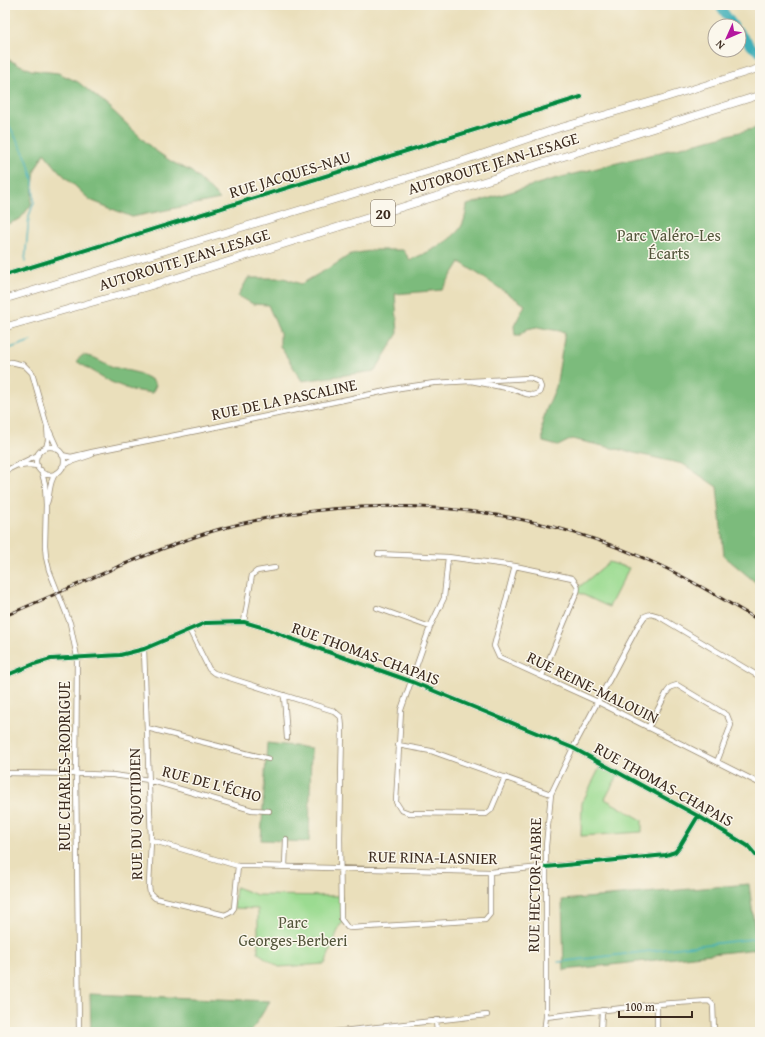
<svg xmlns="http://www.w3.org/2000/svg" width="765" height="1037" font-family="'Gentium Book Plus',serif">
  <style>
    .green { fill: #9bdb91; stroke: #6b8258 }
    .forest { fill: #7cbb7b; stroke: #5c724c }
    .lines { fill: none; stroke-linecap: round; stroke-linejoin: round }
    .stream { stroke: #3fafb8; stroke-width: 1.5 }
    .river { stroke: #3fafb8; stroke-width: 9 }
    .minor-casing { stroke: #92846c; stroke-width: 6 }
    .highway-casing { stroke: #92846c; stroke-width: 8 }
    .minor { stroke: #fff; stroke-width: 4.5 }
    .highway { stroke: #fff; stroke-width: 7 }
    .rail-casing { stroke: #3b2a1e; stroke-width: 3 }
    .rail { stroke: #fbf7ec; stroke-width: 1.5; stroke-dasharray: 4.5; stroke-linecap: butt }
    .cycleway-casing { stroke: #fbf7ec; stroke-width: 6 }
    .cycleway { stroke: #00873e; stroke-width: 4 }
    .labels { text-anchor: middle; dominant-baseline: central; stroke-width: 3; stroke-linejoin: round; paint-order: stroke }
    .shield { fill: #fbf7ec; stroke: #75685c; stroke-width: 1 }
    .shield-label { font-size: 15px; font-weight: bold; fill: #3b2a1e }
    .street-label { font-size: 16px; fill: #3b2a1e; stroke: #fbf7ec }
    .park-label { font-size: 16px; fill: #53563b; stroke: #fbf7ec }
  </style>
  <rect width="100%" height="100%" fill="#fbf7ec"/>
  <filter id="ink" filterUnits="userSpaceOnUse"><feTurbulence type="fractalNoise" baseFrequency=".025" numOctaves="2"/><feDisplacementMap in="SourceGraphic" scale="8" xChannelSelector="R" yChannelSelector="G"/><feConvolveMatrix kernelMatrix="1 2 1 2 8 2 1 2 1" color-interpolation-filters="sRGB"/></filter>
  <filter id="wash" filterUnits="userSpaceOnUse"><feTurbulence type="fractalNoise" baseFrequency=".012" numOctaves="4" result="noise"/><feDisplacementMap in="SourceGraphic" scale="16" xChannelSelector="R" yChannelSelector="G"/><feGaussianBlur stdDeviation="0.9" result="paint"/><feColorMatrix in="noise" values="0 0 0 0 0 0 0 0 0 0 0 0 0 0 0 0 0 1.4 0 .05"/><feComposite in="paint" operator="in"/></filter>
  <g filter="url(#wash)">
    <rect width="100%" height="100%" fill="#eadfbb"/>
    <path class="green" d="M609 562 629 568 609 607 577 592 578 588Z
      M602 763 619 773 605 799 642 820V832L581 836 582 803Z
      M236 887 257 895 341 896 343 923 340 925 325 964 279 967 258 953V909L234 908Z"/>
    <path class="forest" d="M5 54 9 60 31 70 58 73 78 82 111 109 153 149 172 162 192 172 220 199 132 217 90 200 59 171 44 153 35 170 31 205 20 219 5 225Z
      M760 127V586L724 556 717 487 683 464 572 439 558 446 543 442 542 424 546 410 556 387 565 332 537 327 527 329 520 335H515L514 326 525 305 460 262 442 290 395 294 398 333 375 371 302 381 280 346V333L268 305 253 304 238 296 248 278H284L301 284 336 264 351 254 376 250H403L410 260C426 253 445 245 457 232 464 225 466 215 467 205L554 179Z
      M83 355 95 358 113 367 138 373 152 380 156 385 152 393 131 390 111 382 76 361Z
      M267 743 311 748 309 842 261 840Z
      M749 884 757 949 564 970 562 900Z
      M90 994 270 1001 251 1032H91Z"/>
    <g class="lines">
      <path class="stream" d="M5 107 9 125 27 159 33 180 34 202 29 216 25 262
        M5 350 31 341
        M558 962 760 938"/>
      <path class="river" d="M719 5 734 26
        M739 32 752 47 760 53"/>
    </g>
  </g>
  <g filter="url(#ink)">
    <g class="lines">
      <defs>
        <path id="minor" d="M5 275 581 97
          M5 364 11 362 24 365 32 373 47 426 48 440 46 448
          M48 428 58 450
          M36 461a14 14 0 1 1 28 0a14 14 0 1 1-28 0Z
          M62 455 71 457 92 452 201 430 400 388 434 383 471 381 530 378 539 382 541 387 539 393 533 395 526 394 512 389 471 381
          M20 466 28 465 38 466
          M62 467 70 462 91 455
          M41 470 45 484 46 505 45 545 46 557 49 570 70 623 77 657 76 773 79 1032
          M5 471 38 455
          M47 503C51 492 48 483 56 473
          M378 554 448 557 515 566 572 578C576 583 579 586 577 592L542 676
          M448 557 444 598 430 627 401 710 396 802 401 810 409 813 486 814 491 810 505 777
          M515 566 494 646 499 657 598 702 757 782H760
          M377 608 430 627
          M244 622 252 575 257 571 275 568
          M189 629 209 669 214 673 334 711 341 717 342 728 340 838 341 919 347 927 350 928 485 920 490 914V872
          M144 649 151 840 149 886 150 893 155 898 225 915 231 912 234 908 238 866
          M5 676 34 664 51 659 120 655 144 649 205 623 244 622 268 629 289 638 410 681 573 748 698 816 748 846 760 860
          M284 695 287 738
          M147 728 269 759
          M648 728 667 692 671 687 677 685 727 715 731 725 717 762
          M398 745 431 751 551 794
          M5 773 86 774 113 775 149 780 252 810 269 811
          M151 840 238 866H254L490 872 666 855 675 852 680 846 698 816
          M285 867 286 839
          M546 1017 657 1004 709 1001 713 1005 714 1032
          M436 1020 437 1032
          M333 1032 487 1015
          M544 1032 546 1017V846L551 794 573 748 638 626 645 616 651 614 658 616 760 677
          M601 1032 602 1010
          M657 1032V1004"/>
        <path id="highway" d="M5 299 462 161 559 128 664 98 760 68
          M5 327 150 286 760 95"/>
      </defs>
      <use href="#minor" class="minor-casing"/>
      <use href="#highway" class="highway-casing"/>
      <use href="#minor" class="minor"/>
      <use href="#highway" class="highway"/>
      <defs>
        <path id="rail" d="M5 616C42 600 78 584 115 568 150 554 184 539 220 529 365 490 522 501 659 565 694 581 727 602 760 621"/>
      </defs>
      <use href="#rail" class="rail-casing"/>
      <use href="#rail" class="rail"/>
      <defs>
        <path id="cycleway" d="M5 275 581 97
          M5 676 34 664 51 659 120 655 144 649 205 623 244 622 268 629 289 638 410 681 573 748 698 816 748 846 760 860
          M546 867 666 855 675 852 680 846 698 816"/>
      </defs>
      <use href="#cycleway" class="cycleway-casing"/>
      <use href="#cycleway" class="cycleway"/>
    </g>
  </g>
  <g class="labels">
    <rect class="shield" x="371" y="200" width="24" height="26" rx="3"/>
    <g class="shield-label">
      <text x="383" y="213">20</text>
    </g>
    <g class="street-label">
      <text transform="translate(493 163) rotate(-17)">AUTOROUTE JEAN-LESAGE</text>
      <text transform="translate(290 174) rotate(-17)">RUE JACQUES-NAU</text>
      <text transform="translate(184 259) rotate(-17)">AUTOROUTE JEAN-LESAGE</text>
      <text transform="translate(284 399) rotate(-12)">RUE DE LA PASCALINE</text>
      <text transform="translate(366 653) rotate(20)">RUE THOMAS-CHAPAIS</text>
      <text transform="translate(593 687) rotate(26)">RUE REINE-MALOUIN</text>
      <text transform="translate(64 766) rotate(-90)">RUE CHARLES-RODRIGUE</text>
      <text transform="translate(212 783) rotate(15)">RUE DE L'ÉCHO</text>
      <text transform="translate(664 784) rotate(29)">RUE THOMAS-CHAPAIS</text>
      <text transform="translate(135 814) rotate(-91)">RUE DU QUOTIDIEN</text>
      <text transform="translate(433 857) rotate(1)">RUE RINA-LASNIER</text>
      <text transform="translate(534 885) rotate(-89)">RUE HECTOR-FABRE</text>
    </g>
    <g class="park-label">
      <text x="669" y="235">Parc Valéro-Les<tspan x="669" dy="18">Écarts</tspan></text>
      <text x="293" y="922">Parc<tspan x="293" dy="18">Georges-Berberi</tspan></text>
    </g>
  </g>
  <rect width="765" height="1037" fill="none" stroke="#fbf7ec" stroke-width="20"/>
  <g transform="translate(727 38) rotate(225)"><circle r="19" fill="#fbf7ec" stroke="#aea59a"/>
  <path d="M0-3L7 15L0 10L-7 15Z" fill="#b5179e"/>
  <text y="-6" font-size="11" font-weight="bold" text-anchor="middle" fill="#3b2a1e">N</text>
  </g>
  <path d="M619 1011v6h73v-6" fill="none" stroke="#3b2a1e" stroke-width="2"/>
  <text x="625" y="1011" font-size="12" fill="#3b2a1e" stroke="#fbf7ec" stroke-width="3" paint-order="stroke">100 m</text>
</svg>
